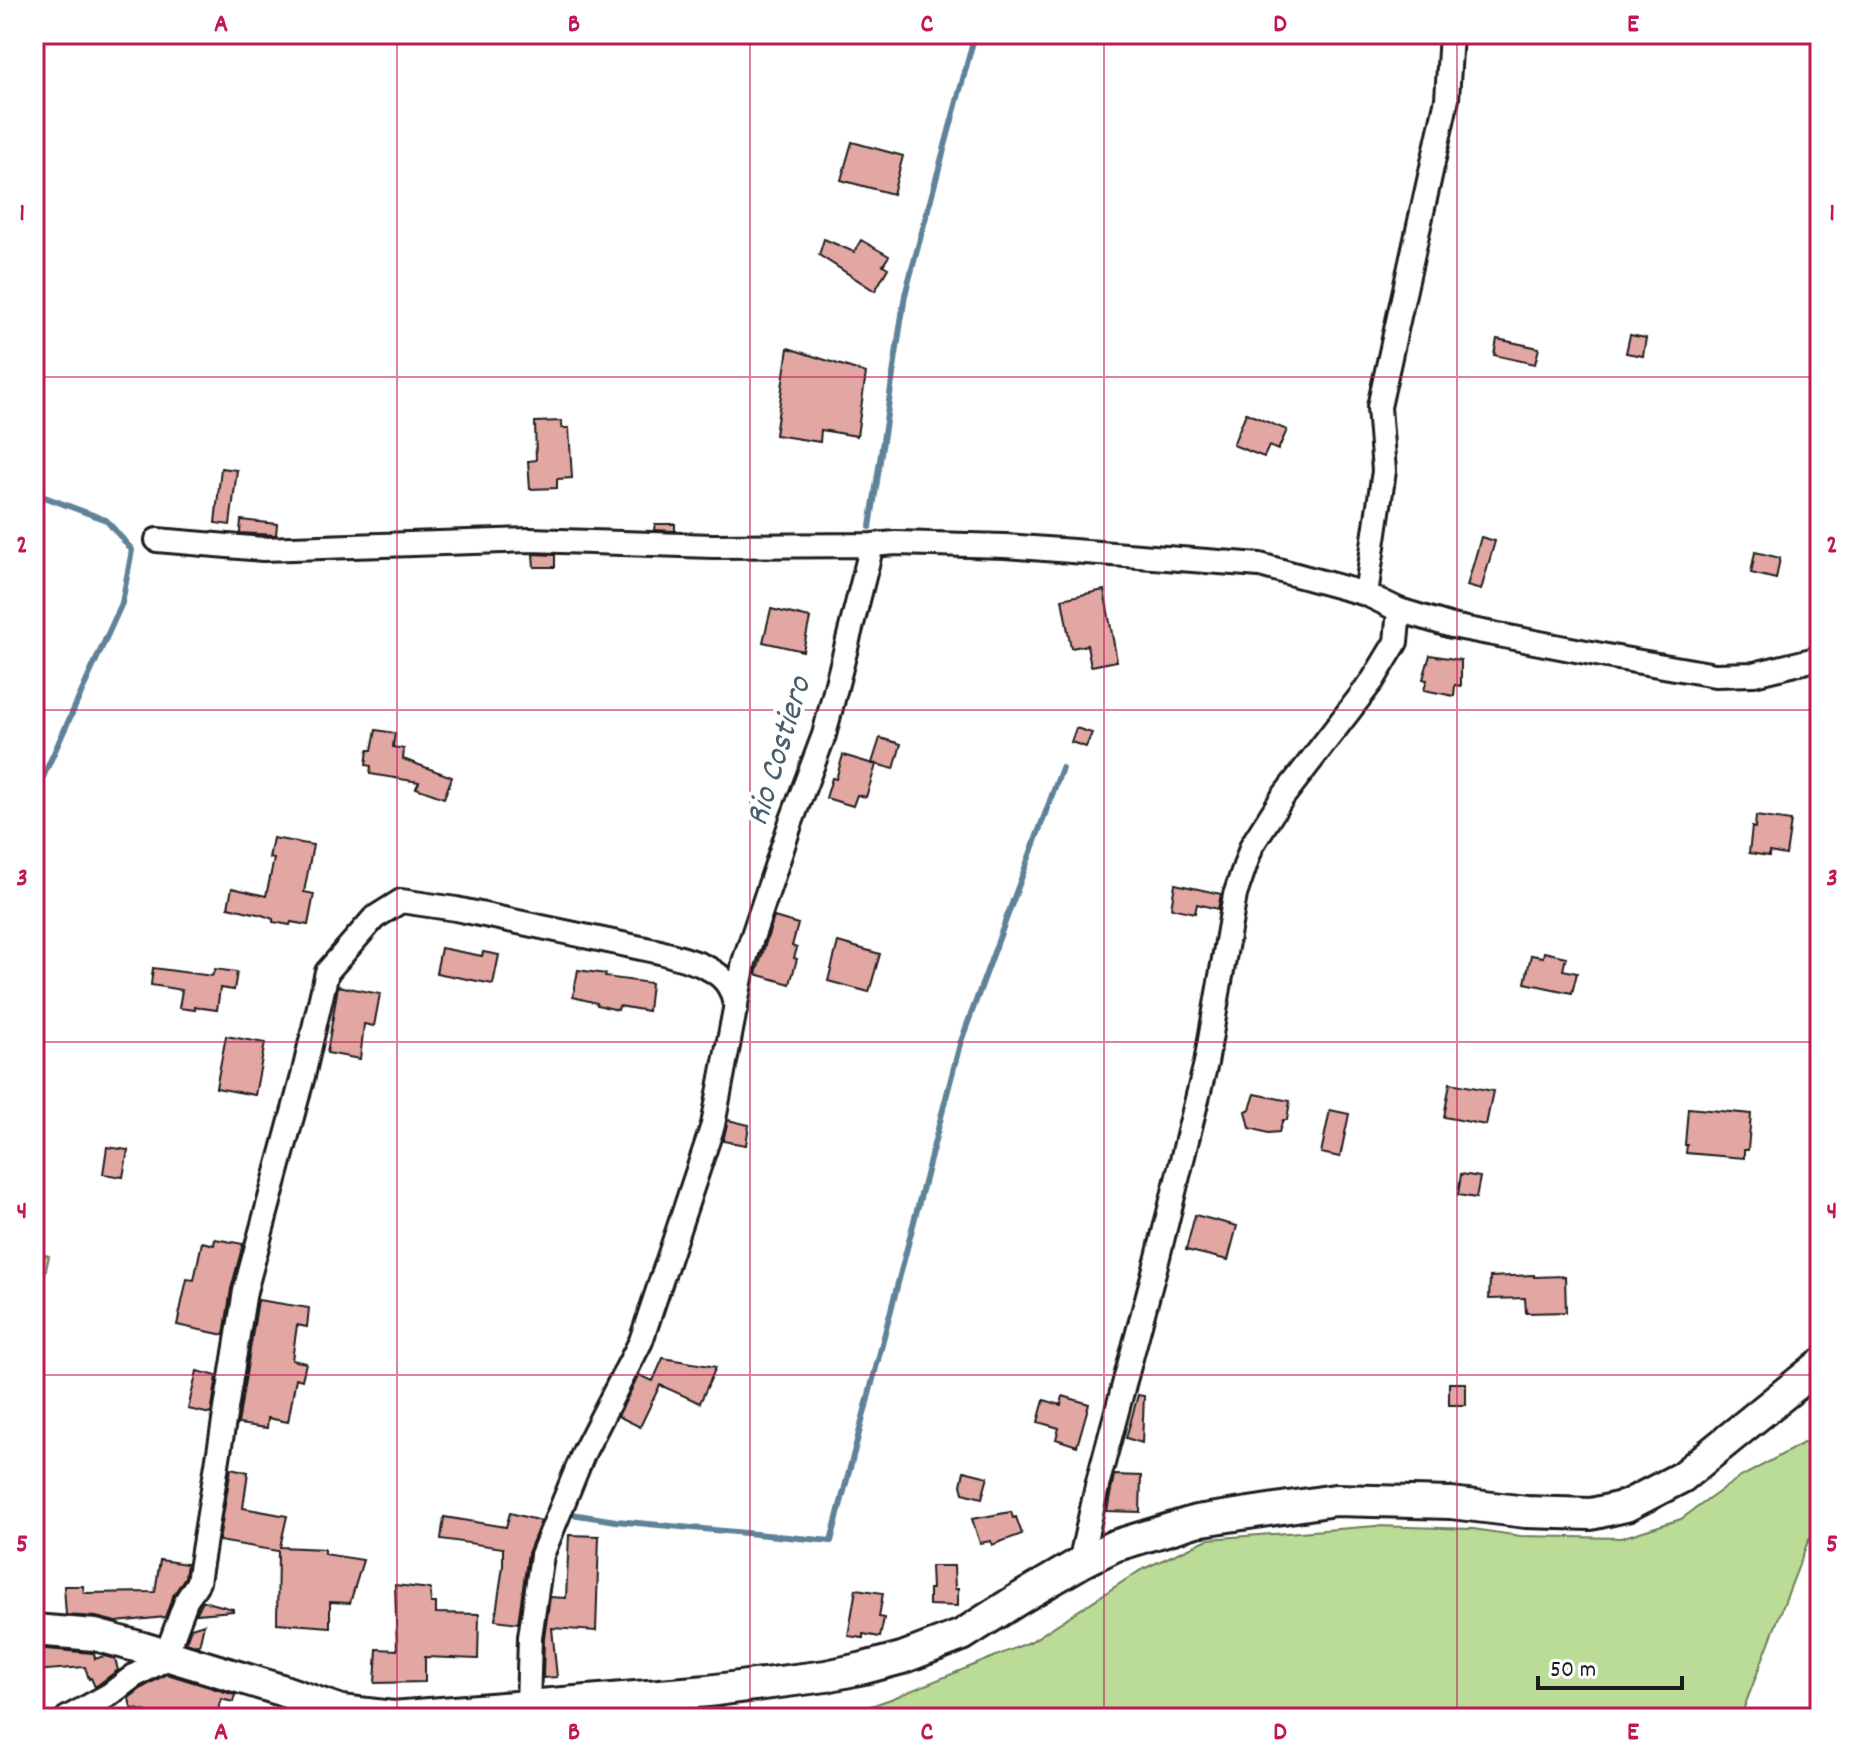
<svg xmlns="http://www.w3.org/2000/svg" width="1854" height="1752" font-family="Dekko,sans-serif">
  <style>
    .green { fill: #bbdc96; stroke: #6c7c59; stroke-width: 2 }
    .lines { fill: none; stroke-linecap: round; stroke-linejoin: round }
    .stream { stroke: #5e8298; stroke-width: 6 }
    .building { fill: #e2a7a3; stroke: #1c1c1c; stroke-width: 2 }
    .minor-casing { stroke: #1c1c1c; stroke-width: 28 }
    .secondary-casing { stroke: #1c1c1c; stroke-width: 36 }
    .minor { stroke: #fff; stroke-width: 22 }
    .secondary { stroke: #fff; stroke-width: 30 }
    .grid { fill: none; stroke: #c2185b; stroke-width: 2; stroke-opacity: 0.55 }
    .labels { text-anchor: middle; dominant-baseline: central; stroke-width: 8; stroke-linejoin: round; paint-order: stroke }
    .water-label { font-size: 34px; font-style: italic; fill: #48606e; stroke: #fff }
    .neatline { fill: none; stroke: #c2185b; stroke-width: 3 }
    .grid-label { font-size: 26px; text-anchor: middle; font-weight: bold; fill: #c2185b }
  </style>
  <rect width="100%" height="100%" fill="#fff"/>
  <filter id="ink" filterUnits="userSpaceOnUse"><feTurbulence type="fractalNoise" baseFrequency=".0125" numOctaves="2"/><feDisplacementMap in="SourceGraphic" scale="16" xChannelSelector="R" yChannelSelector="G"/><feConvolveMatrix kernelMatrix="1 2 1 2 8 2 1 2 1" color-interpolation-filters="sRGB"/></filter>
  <g filter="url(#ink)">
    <path class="green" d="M34 1252 49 1256 37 1310 34 1309Z
      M1820 1434V1520L1807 1544 1740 1718H836L891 1699 1030 1642 1141 1570 1208 1539 1376 1526 1473 1529 1520 1536 1621 1538 1681 1519 1737 1479Z"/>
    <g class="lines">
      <path class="stream" d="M34 493 106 520 132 550 122 603 34 797
        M870 527 905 295 975 34
        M565 1513 616 1521 831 1541 960 1044 1062 768"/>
    </g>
    <path class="building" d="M852 142 903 156 893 194 841 180Z
      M824 239 854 252 861 240 889 256 883 265 888 268 875 291 819 255Z
      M1630 335 1646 338 1643 356 1626 353Z
      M1497 339 1539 348 1535 364 1494 355Z
      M788 348 866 373 857 436 821 430 820 442 775 435Z
      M1246 413 1287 430 1278 450 1269 446 1264 457 1233 445Z
      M562 421V428H569L572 478 557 479V488L530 489 528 461 536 460 535 422Z
      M221 468 237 470 230 525 215 523Z
      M241 520 277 524 276 535 240 533Z
      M655 524H675V531L654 530Z
      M1481 537 1495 541 1481 590 1467 586Z
      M1755 552 1780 558 1776 579 1751 573Z
      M533 554 555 555V567H534Z
      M1104 590 1117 661 1091 666 1087 645 1071 648 1062 599Z
      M771 609 810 618 803 651 763 642Z
      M1430 655 1461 660V686L1455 685 1454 696 1424 690 1427 680 1423 679Z
      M1076 728 1092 733 1086 747 1071 742Z
      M376 730 395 733 393 747 404 749 403 759 452 777 444 798 416 788 419 782 370 774 371 766 366 765 368 750H372Z
      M880 738 901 744 894 769 872 763Z
      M843 755 876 765 866 797 857 795 853 806 826 798 832 778 836 779Z
      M1756 816 1791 821 1786 855 1769 852V856L1749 853 1752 827 1755 828Z
      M273 838 313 845 304 892 314 894 308 925 291 922 290 925 273 922V919L262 915 228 907 232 888 266 896 274 859 269 858Z
      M1175 884 1221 894 1218 909 1197 904 1195 913 1171 908Z
      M774 917 798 924 792 946 797 948 794 958 797 959 790 984 756 974Z
      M838 942 880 954 869 992 828 981Z
      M441 948 482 956 483 952 499 955 493 984 436 973Z
      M1544 952 1566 957 1563 970 1577 973 1572 993 1525 983 1531 955 1543 957Z
      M153 968 212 976 215 969 237 972 234 990 220 988 217 1010 195 1007V1010L179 1008 182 990 151 985Z
      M578 970 606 974 605 977 651 983 648 1011 619 1006 618 1010 597 1005V1003L573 997Z
      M338 986 380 994 374 1026 364 1024 360 1059 327 1053Z
      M226 1036 265 1043 255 1095 216 1088Z
      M1450 1083 1493 1091 1486 1125 1444 1117Z
      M1255 1094 1290 1101 1287 1120H1283L1279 1132 1268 1133 1250 1128 1246 1111 1250 1109Z
      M1688 1108 1751 1114 1748 1150H1744V1158L1686 1153 1687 1145H1685Z
      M1330 1110 1349 1114 1340 1157 1321 1153Z
      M728 1120 749 1125 746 1145 723 1141Z
      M107 1147 128 1150 123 1177 103 1174Z
      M1461 1174 1480 1177 1476 1198 1458 1195Z
      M1195 1215 1237 1226 1228 1260 1186 1250Z
      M215 1239 243 1244 231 1289 224 1335 177 1325 187 1279 194 1280 202 1242 214 1245Z
      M1534 1275V1277L1565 1276 1566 1312 1526 1313 1525 1298 1489 1299 1490 1277Z
      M258 1300 309 1308 307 1327 297 1325 292 1360 306 1363 302 1380 296 1378 288 1422 268 1418 267 1428 238 1424Z
      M663 1358 716 1367 700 1403 660 1385 640 1427 618 1416 639 1375 653 1381Z
      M197 1371 217 1376 211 1414 188 1409Z
      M1449 1383H1466V1405H1449Z
      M1138 1395 1144 1396 1142 1443 1126 1438Z
      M1063 1396 1089 1404 1077 1446 1056 1439 1059 1428 1038 1422 1044 1400 1061 1405Z
      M231 1468 248 1472 243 1508 287 1516 280 1547 324 1549V1554L363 1560 350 1603 330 1602V1627L277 1623 278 1551 219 1541Z
      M964 1471 988 1477 982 1498 963 1493 961 1485Z
      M1114 1475 1141 1476 1140 1512 1107 1511Z
      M1011 1512 1013 1518 1016 1517 1022 1534 992 1545 991 1541 980 1543 972 1519Z
      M510 1513 541 1521 528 1553 518 1623 495 1620 503 1566V1548L441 1539 444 1517 506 1527Z
      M569 1535 599 1536 596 1631 552 1628 557 1677 543 1678 544 1638 550 1597 566 1598Z
      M160 1560 187 1564 185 1577 173 1596 165 1617 116 1622 96 1617 66 1615 64 1586H83L84 1593 155 1592Z
      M931 1566H954L955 1589H958V1606L929 1605V1589H932Z
      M395 1585 430 1589 431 1603H436V1613L479 1614 478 1659 425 1657V1682L375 1683 377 1649 397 1650Z
      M856 1589 883 1593 879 1617 884 1618 880 1637 863 1634V1638L848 1636Z
      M203 1601 233 1609V1611L196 1614Z
      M204 1624 199 1646 186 1642 191 1628Z
      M34 1648 92 1653H94L95 1659 104 1656 115 1659 118 1670 95 1687 91 1678 89 1679 85 1667 34 1671Z
      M167 1674 235 1695 233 1702 221 1699 216 1718H170L131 1708 129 1698 142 1688Z"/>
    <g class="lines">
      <defs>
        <path id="minor" d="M157 540 263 549 530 540 713 546 872 545 896 543 1005 546 1260 565 1366 594 1399 610 1452 626 1612 657 1715 675 1754 674 1820 658
          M1366 594 1384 471 1379 407 1447 99 1451 34
          M1080 1563 1098 1482 1157 1261 1206 1063 1235 895 1252 845 1282 798 1373 680 1396 642 1399 610
          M528 1706 530 1637 542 1555 584 1452 641 1341 713 1125 744 962 791 822 824 735 872 545
          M67 1718 109 1695 134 1676 160 1662 166 1655 186 1601 198 1582 245 1291 303 1076 327 972 374 918 401 901 456 909 660 952C682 959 719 965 730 989 733 995 734 1002 736 1008"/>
        <path id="secondary" d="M34 1630 95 1635 143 1648 278 1689 341 1711 393 1717 708 1691 826 1676 864 1668 902 1658 962 1635 1017 1600 1080 1563 1114 1546 1196 1521 1335 1500 1451 1503 1526 1512 1591 1514 1626 1506 1682 1477 1820 1365"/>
      </defs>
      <use href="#minor" class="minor-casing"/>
      <use href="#secondary" class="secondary-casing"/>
      <use href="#minor" class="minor"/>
      <use href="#secondary" class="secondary"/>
    </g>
  </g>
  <path class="grid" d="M397 34V1718M750 34V1718M1104 34V1718M1457 34V1718M34 377H1820M34 710H1820M34 1042H1820M34 1375H1820"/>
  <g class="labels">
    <g class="water-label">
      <text transform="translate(781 752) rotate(-73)">Rio Costiero</text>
    </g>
  </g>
  <rect width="1854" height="1752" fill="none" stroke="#fff" stroke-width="88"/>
  <path d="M1538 1676v12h144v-12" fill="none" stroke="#1c1c1c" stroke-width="4"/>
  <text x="1550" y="1676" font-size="24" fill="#1c1c1c" stroke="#ffffff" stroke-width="6" paint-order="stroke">50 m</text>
  <rect x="44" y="44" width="1766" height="1664" class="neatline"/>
  <g class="grid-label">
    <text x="221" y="31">A</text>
    <text x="574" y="31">B</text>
    <text x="927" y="31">C</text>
    <text x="1280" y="31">D</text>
    <text x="1633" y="31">E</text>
    <text x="22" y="220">1</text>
    <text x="1832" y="220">1</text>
    <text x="22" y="552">2</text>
    <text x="1832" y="552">2</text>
    <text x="22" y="885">3</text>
    <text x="1832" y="885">3</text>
    <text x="22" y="1218">4</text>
    <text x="1832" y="1218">4</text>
    <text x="22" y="1551">5</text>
    <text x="1832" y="1551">5</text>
    <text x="221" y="1739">A</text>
    <text x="574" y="1739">B</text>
    <text x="927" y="1739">C</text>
    <text x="1280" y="1739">D</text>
    <text x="1633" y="1739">E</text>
  </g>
</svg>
